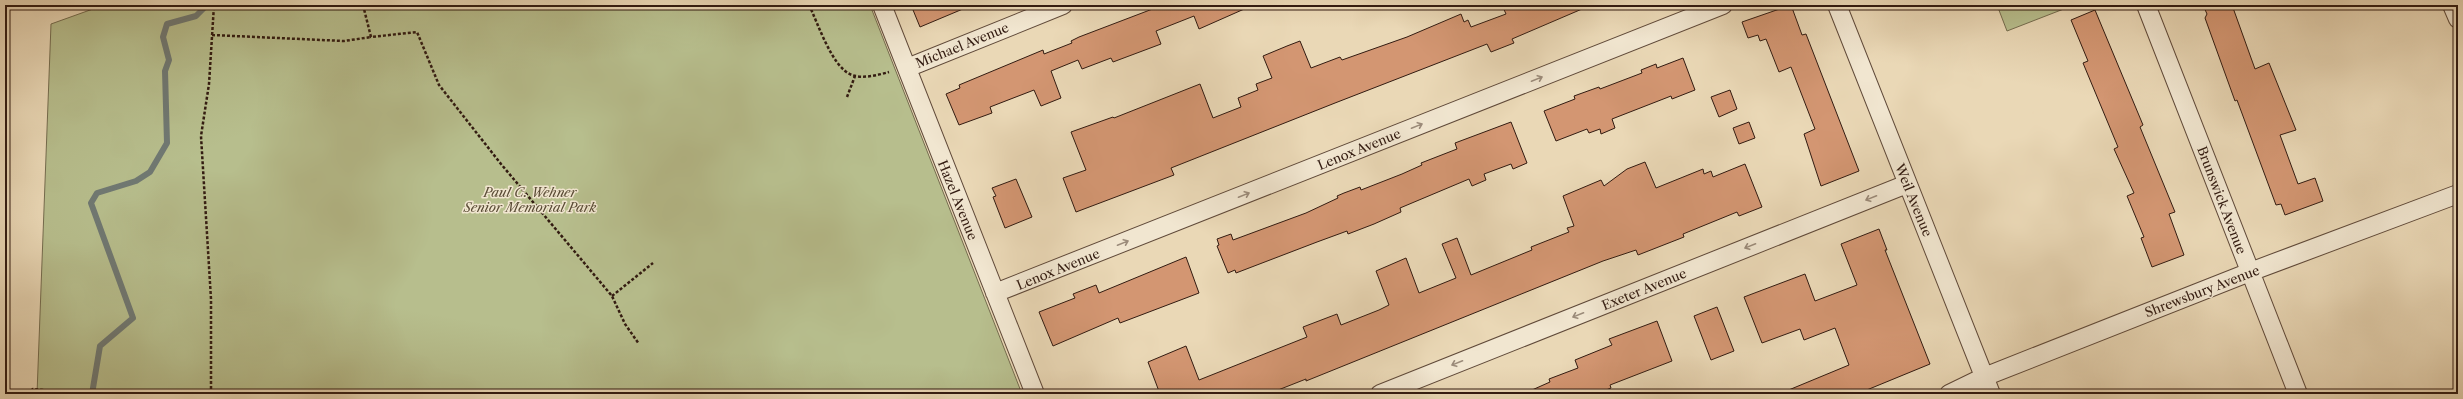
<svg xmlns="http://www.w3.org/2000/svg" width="2463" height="399" font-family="'Libre Caslon Text',serif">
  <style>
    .green { fill: #b7be8d; stroke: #746c4f }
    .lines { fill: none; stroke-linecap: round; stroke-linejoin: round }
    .stream { stroke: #707973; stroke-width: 6 }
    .building { fill: #d39672; stroke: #321b11 }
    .minor-casing { stroke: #604a3a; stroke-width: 20 }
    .path { stroke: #321b11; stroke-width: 2.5; stroke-dasharray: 3 2; stroke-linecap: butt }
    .minor { stroke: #f1e6d0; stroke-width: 18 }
    .oneway { stroke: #9b8b7a }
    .labels { text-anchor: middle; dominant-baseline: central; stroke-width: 3; stroke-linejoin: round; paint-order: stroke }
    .street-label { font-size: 13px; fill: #321b11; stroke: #f1e6d0 }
    .park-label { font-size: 13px; font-style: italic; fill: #5a4c36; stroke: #f1e6d0 }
  </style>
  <rect width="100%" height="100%" fill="#ead8b6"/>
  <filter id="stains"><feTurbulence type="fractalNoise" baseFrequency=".005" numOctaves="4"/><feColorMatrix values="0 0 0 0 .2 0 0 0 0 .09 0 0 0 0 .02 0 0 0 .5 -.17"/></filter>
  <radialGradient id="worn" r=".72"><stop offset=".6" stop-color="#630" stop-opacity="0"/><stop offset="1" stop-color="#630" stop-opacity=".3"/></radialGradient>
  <path class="green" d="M104 5H870L1022 394H37L51 24Z
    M1997 5H2074L2007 31Z"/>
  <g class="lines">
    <path class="stream" d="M92 394 100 346 133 318 91 203 97 193 136 181 150 172 167 143 165 71 169 60 163 37 167 24 196 16 207 5"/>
  </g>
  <path class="building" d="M911 5H969L970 6 920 27Z
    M1163 5 1251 6 1199 29 1194 16 1156 31 1161 44 1113 62 1111 58 1082 69 1078 60 1051 71 1061 98 1041 106 1034 90 990 107 992 113 959 125 946 94 960 88 959 85 1043 50 1044 54 1072 43 1071 41 1079 37Z
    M1502 5 1589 6 1512 39 1514 43 1491 52 1487 44 1335 103 1171 168 1174 175 1076 212 1063 178 1086 170 1071 132 1113 117 1114 118 1200 84 1213 118 1241 107 1238 98 1258 90 1256 84 1272 78 1263 56 1287 46 1300 41 1311 68 1340 57 1342 60 1407 37 1461 14 1464 22 1468 20 1471 27 1506 14Z
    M1791 5 1802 35 1806 34 1859 171 1821 186 1804 134 1815 129 1791 67 1779 72 1766 39 1760 41 1758 35 1748 38 1742 22Z
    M2203 5H2232L2255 69 2269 63 2296 130 2280 135 2298 184 2315 178 2323 201 2285 215 2281 204 2276 205 2237 100 2235 101 2205 18 2207 14Z
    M2095 10 2143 125 2140 127 2175 212 2169 214 2184 255 2152 267 2141 238 2144 237 2127 196 2134 193 2114 149 2118 147 2083 63 2088 61 2071 20Z
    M1683 58 1695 90 1672 99 1671 96 1612 119 1615 128 1601 134 1600 129 1589 133 1587 129 1556 141 1544 111 1575 99 1574 96 1599 87 1600 89 1642 73 1641 70 1656 64 1657 68Z
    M1730 90 1737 109 1719 117 1711 97Z
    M1511 122 1527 163 1513 169 1511 164 1484 174 1486 180 1472 186 1469 179 1400 208 1401 212 1374 224 1348 234 1347 231 1317 242 1236 273 1235 270 1228 273 1217 246 1219 245 1217 239 1231 234 1233 240 1306 213 1338 198 1337 196 1344 193 1360 187 1361 190 1402 174 1422 165 1421 163 1457 149 1455 143Z
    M1749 122 1755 138 1739 144 1733 128Z
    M1645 162 1656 188 1703 169 1704 174 1711 171 1713 177 1745 164 1762 207 1739 216 1737 212 1683 234 1684 237 1638 255 1636 250 1603 261 1306 381V379L1268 394H1160L1148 362 1186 346 1199 380 1307 337 1303 327 1337 314 1341 325 1379 310 1389 305 1376 271 1406 258 1419 293 1456 278 1442 244 1457 238 1471 275 1532 250 1531 247 1569 232 1567 228 1574 226 1563 196 1601 180 1604 186 1627 169Z
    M1016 179 1032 217 1005 228 993 197 996 196 992 188Z
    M1879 229 1887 250H1885L1930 364 1857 394H1779L1849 365 1835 328 1804 340 1800 329 1762 343 1744 297 1805 274 1815 301 1857 285 1841 244Z
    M1186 257 1199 293 1120 323 1118 318 1053 346 1039 312 1075 298 1073 294 1096 285 1099 293Z
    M1717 307 1734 351 1711 360 1694 316Z
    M1657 321 1672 361 1610 385 1611 388 1596 394H1523L1550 382 1549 379 1578 368 1575 360 1612 345 1609 339Z"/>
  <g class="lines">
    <defs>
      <path id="minor" d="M882 5 1035 394
        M1837 5 1991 394
        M2146 5 2298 394
        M2452 5 2458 19
        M907 68 1063 5
        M995 293 1723 5
        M1380 394 1907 184
        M1949 394 1984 377 2250 272 2458 194"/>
    </defs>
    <use href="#minor" class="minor-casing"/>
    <path class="path" d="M363 5 371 37 417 32 439 85 501 164 612 296 625 324 639 344
      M809 5C818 23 832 68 852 75 863 79 878 75 889 72
      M212 35 344 41 371 37
      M847 97 855 76
      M612 296 653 263
      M27 394 33 389 84 394H151
      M199 394 211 392
      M211 394V299L201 136 209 84 214 5"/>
    <use href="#minor" class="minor"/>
  </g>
  <defs><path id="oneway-shaft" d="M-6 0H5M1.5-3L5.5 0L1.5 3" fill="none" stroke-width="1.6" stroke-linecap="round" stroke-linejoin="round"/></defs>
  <g class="oneway">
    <use href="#oneway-shaft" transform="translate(1537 79) rotate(-22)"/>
    <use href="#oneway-shaft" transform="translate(1417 126) rotate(-22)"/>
    <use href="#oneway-shaft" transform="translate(1244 195) rotate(-22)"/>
    <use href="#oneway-shaft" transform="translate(1871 198) rotate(158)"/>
    <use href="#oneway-shaft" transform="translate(1123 243) rotate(-22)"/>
    <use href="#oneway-shaft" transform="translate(1750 246) rotate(158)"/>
    <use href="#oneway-shaft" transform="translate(1578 315) rotate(158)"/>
    <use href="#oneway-shaft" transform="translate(1457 363) rotate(158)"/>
  </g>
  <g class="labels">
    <g class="street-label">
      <text transform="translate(962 45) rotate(-22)">Michael Avenue</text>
      <text transform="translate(1359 149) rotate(-22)">Lenox Avenue</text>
      <text transform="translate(958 200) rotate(68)">Hazel Avenue</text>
      <text transform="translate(1914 200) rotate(68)">Weil Avenue</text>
      <text transform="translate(2222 200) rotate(69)">Brunswick Avenue</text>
      <text transform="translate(1058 269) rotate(-22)">Lenox Avenue</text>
      <text transform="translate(1644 289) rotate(-22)">Exeter Avenue</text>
      <text transform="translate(2202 291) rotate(-21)">Shrewsbury Avenue</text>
    </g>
    <g class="park-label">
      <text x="530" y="192">Paul C. Wehner<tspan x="530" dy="15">Senior Memorial Park</tspan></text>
    </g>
  </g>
  <rect width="2463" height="399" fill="none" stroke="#ead8b6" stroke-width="20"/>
  <rect x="6" y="6" width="2451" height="387" fill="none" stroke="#321b11" stroke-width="2"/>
  <rect x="10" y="10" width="2443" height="379" fill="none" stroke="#321b11"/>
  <rect width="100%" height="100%" filter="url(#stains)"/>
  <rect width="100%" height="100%" fill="url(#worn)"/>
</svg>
